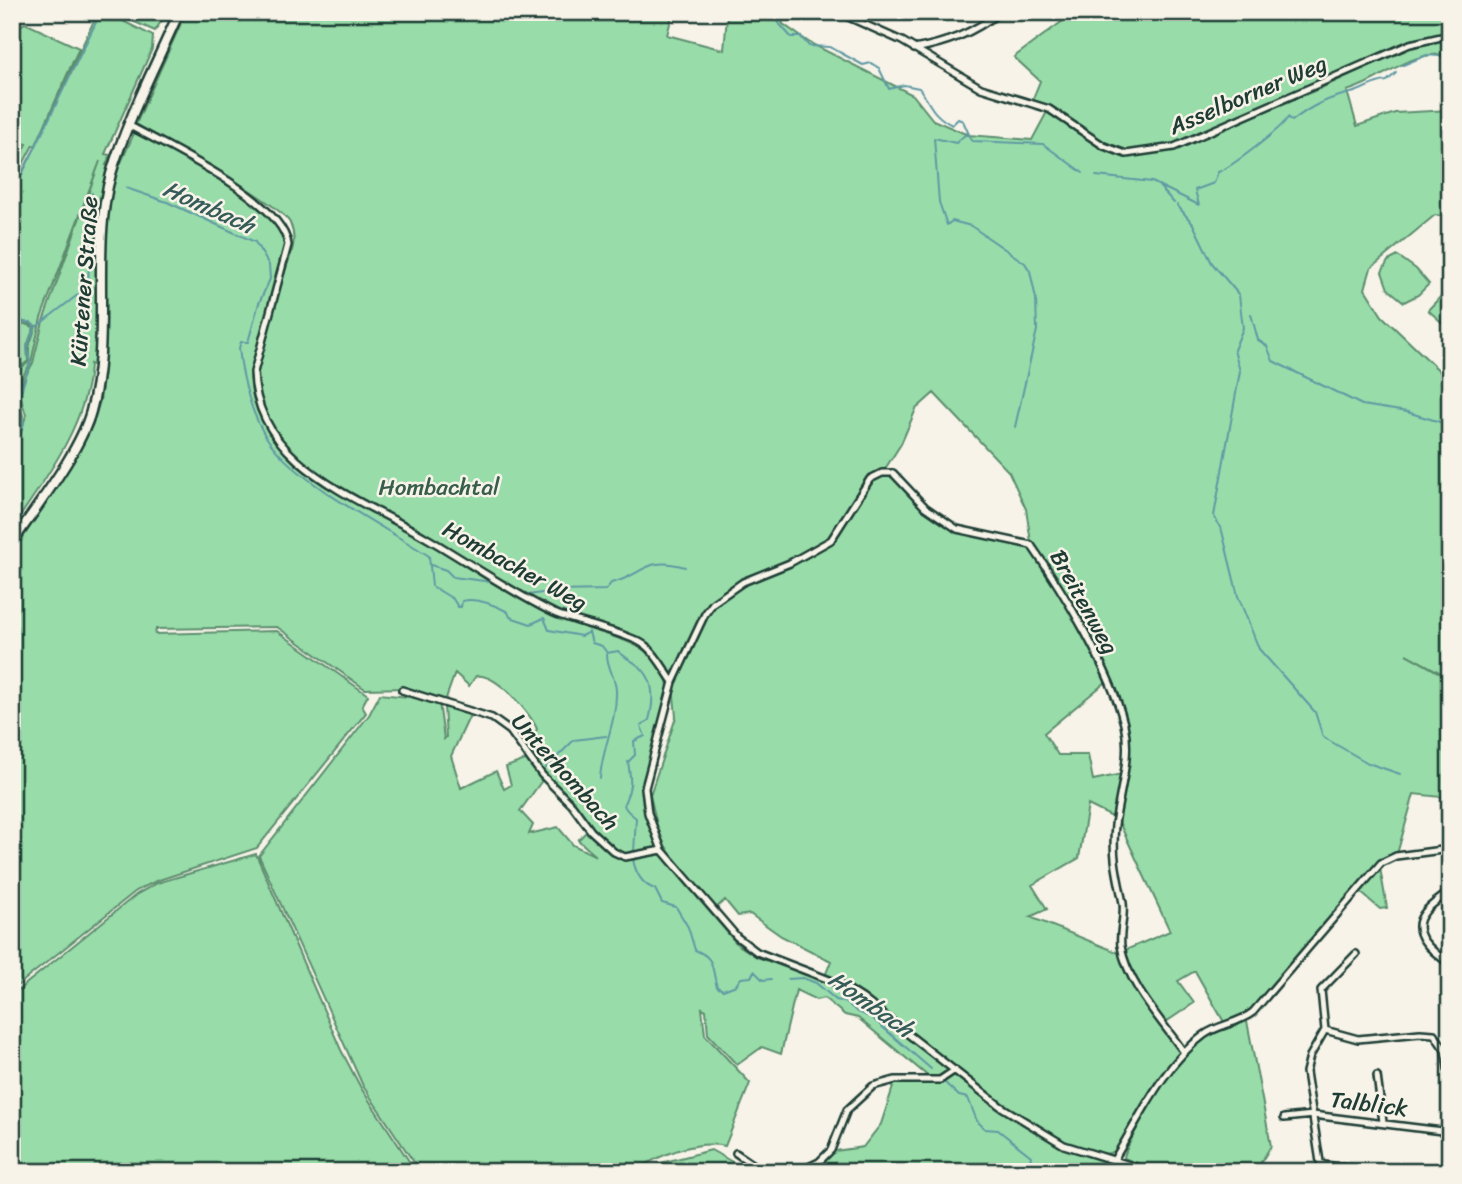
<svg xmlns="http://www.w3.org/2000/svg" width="1462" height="1184" font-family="Sriracha,sans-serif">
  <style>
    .green { fill: #98dda9; stroke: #5c8d6e; stroke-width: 2; fill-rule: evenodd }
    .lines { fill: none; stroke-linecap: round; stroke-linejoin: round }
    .stream { stroke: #6099a4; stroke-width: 2 }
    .minor-casing { stroke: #1f3d34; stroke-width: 10 }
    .secondary-casing { stroke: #1f3d34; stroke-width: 13 }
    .minor { stroke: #f7f3e8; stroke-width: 5 }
    .secondary { stroke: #f7f3e8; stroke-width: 8 }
    .labels { text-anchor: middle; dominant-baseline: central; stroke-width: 5; stroke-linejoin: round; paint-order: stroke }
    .street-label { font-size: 23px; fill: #1f3d34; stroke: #f7f3e8 }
    .park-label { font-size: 23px; fill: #375d4b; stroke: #f7f3e8 }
    .water-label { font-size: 24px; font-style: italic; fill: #355c59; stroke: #f7f3e8 }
  </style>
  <rect width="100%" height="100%" fill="#f7f3e8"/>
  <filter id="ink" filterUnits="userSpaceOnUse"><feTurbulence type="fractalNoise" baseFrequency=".0143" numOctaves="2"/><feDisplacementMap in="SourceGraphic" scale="14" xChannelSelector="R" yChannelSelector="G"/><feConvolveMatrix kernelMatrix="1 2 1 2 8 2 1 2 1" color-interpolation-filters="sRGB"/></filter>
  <g filter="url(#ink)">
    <path class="green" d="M98 12H105L153 36 152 49 105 154 110 155 106 165H120L134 133C167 144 264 199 280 228 289 245 281 259 277 275H284C289 256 299 244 290 223 280 202 163 139 136 124L186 12H673L667 35 724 50 727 17 710 12H779L783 24 810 43 913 95 933 120 968 135 1032 140 1048 110 1102 147 1127 156 1175 148 1319 89 1411 46 1450 37V55C1406 50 1386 80 1347 91L1357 126 1395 113 1450 110V217L1435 215 1371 268 1365 289 1382 316 1450 381V678L1406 654 1450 679V798L1414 794 1397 854 1380 861 1246 1016 1224 1022 1195 971 1178 981 1194 1003 1163 1024 1180 1051 1117 1150C1086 1168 1027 1117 1001 1103L999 1107 1060 1146 1110 1164 1096 1172H803L835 1151 863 1147 881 1124 895 1081 930 1078 858 1018 845 1015 824 998 816 1000 796 990 781 1054 762 1047 737 1065 708 1034 706 1010 702 1008 705 1035 750 1083 725 1146C695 1140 658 1155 634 1172H427L413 1161 363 1086 259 856 369 715 380 694 427 699 405 688 365 689 277 627 156 629 155 634 277 631 368 695 362 706 366 713 257 848 156 881 136 891 12 990V555L92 426 100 401 104 369 90 364C88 423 44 481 12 528V464L26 415 20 395 16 393 33 363 43 321 100 161 41 318 31 362 14 392 12 375 20 368 12 372V354L21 368 29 362V347L36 326 12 318V191L36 146 33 145 12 185V173L27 144 22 143 12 164V30L25 23 79 48 36 145ZM934 393 1009 472 1026 509 1031 542 1066 595 1105 674 1126 725 1125 773 1118 820 1170 931 1119 953 1030 917 1047 909 1032 885 1079 858 1088 805 1116 819 1122 774 1093 780 1088 755H1058L1044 733 1106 682 1064 597 1029 545 956 530 925 507 893 474H882L871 480 832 542 744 584 714 605 699 628 673 685 676 717 650 795 659 834 678 868 715 909 725 900 738 916 750 914 781 936 831 961 825 976 841 981 961 1071 953 1075 948 1071 951 1068 858 998 824 980 757 957 737 944 667 862 655 842 645 816 642 784 669 694C666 641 610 639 573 623L576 617 651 644 672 681 703 612 742 580 789 561 829 540 869 479 883 472 901 444 916 409ZM455 673 469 686 476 676C495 672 530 712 537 729L526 749 540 772 572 801 589 829 578 840 596 856 573 845 558 827 529 834 533 825 520 811 543 779 528 759 506 767 511 785 504 789 496 771 461 788 451 756 471 713 447 705 444 707 446 737 444 739 439 702 445 701Z
      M112 12H167L155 31Z
      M1075 12H1450V32L1410 40C1360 62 1165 162 1124 152 1090 143 1067 113 1032 101L1040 81 1014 57Z
      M1398 256 1416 269 1429 284 1418 295 1404 302 1388 289 1382 272 1388 261Z
      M1444 293 1450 299V330L1428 310Z
      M12 320 34 327 27 346 28 361 22 366 12 348Z
      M12 394 18 397 23 416 12 460Z
      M256 854 341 1050 361 1088 411 1164 422 1172H12V995L137 894 157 883Z
      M1380 868 1387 908 1380 909 1359 891Z
      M1247 1021 1271 1146 1255 1172H1159L1124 1158C1125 1145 1176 1059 1188 1049 1205 1035 1226 1027 1247 1021Z
      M711 1150 750 1172H648L661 1163Z"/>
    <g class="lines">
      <path class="stream" d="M716 12 719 13
        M769 12 791 37H801L809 46 830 47 863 65 871 63 879 68 889 89 904 85 919 88C931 104 931 114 952 125L958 119 963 121 972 141 1043 144 1083 173
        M1403 65 1427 55 1450 57
        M967 133 956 143 934 138 939 202 947 225 952 221 971 226 1025 263 1030 271 1036 299 1037 330 1015 427
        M1096 176 1152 182 1199 205 1195 190 1214 183 1218 172C1230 168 1284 127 1288 117L1292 121C1311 106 1328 98 1351 93 1364 90 1372 82 1387 81L1396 73
        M1159 186 1174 203
        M126 188 167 202 255 242 269 265 270 279 259 303 248 342H241L239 348C242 378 252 420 271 444 302 485 384 527 429 556L432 586 453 599 458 607H461L462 601C477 597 495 605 508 612L510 617 531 624 544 618 549 630 581 636 589 632 592 643 602 646 607 653 618 651C624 657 629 659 636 664 656 677 654 701 649 720L641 726 645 736 634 741 635 755 628 762C629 769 631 778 630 785 628 804 615 802 636 818L634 852
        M12 195 101 12
        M1177 205 1193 224 1212 263 1239 295 1243 328 1234 350 1240 371 1214 516 1222 531 1238 596 1259 649 1315 712 1323 737 1368 763 1400 774
        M12 211V196
        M1251 314 1258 340 1267 346 1273 361 1362 405 1407 412 1450 425
        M12 319 15 323 31 322 35 327 27 347 30 364 17 404 24 423 12 458
        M36 327 88 287 92 193
        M431 565 446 570 453 577 492 582
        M500 579 528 595 556 591 606 590 611 583C643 576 645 555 685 567
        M546 768 574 740 606 736
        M600 778C602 748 617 721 616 691 616 678 606 666 607 653
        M633 859C635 872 642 885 655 889L662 903 676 907 688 927 695 950C716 958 711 968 717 987L723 990 736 985 741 978 751 977 754 971 763 980 771 979
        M788 979 803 978 816 983 836 1000 846 1002 856 1011 872 1018 931 1069
        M944 1082 959 1096 968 1098 977 1121 985 1129 998 1130 1031 1156 1030 1161 1045 1172
        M1117 1163 1125 1172
        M1087 1172 1106 1163"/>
      <defs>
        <path id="minor" d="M837 12 902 41 981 88 1049 109 1104 146 1126 154 1174 147 1410 44 1450 35
          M914 49C947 43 973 33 1000 12
          M130 126C168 147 283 200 288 245L254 372C256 465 359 498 425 537 468 562 509 591 554 613 574 622 637 635 648 648 658 657 665 671 673 682
          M402 690 492 718 510 731 542 775 572 805 591 831 614 852 625 857 662 850
          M1450 890C1443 898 1432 903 1425 912 1407 933 1434 953 1450 964
          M1356 954 1321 990 1325 1030 1310 1056 1306 1072 1320 1162 1324 1165 1377 1171
          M1325 1030 1358 1039 1420 1033 1434 1034 1445 1050 1450 1080
          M1377 1076 1383 1122
          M1284 1118 1313 1115 1450 1132
          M736 1153 764 1172
          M1115 1158C1140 1117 1164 1064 1204 1035 1219 1024 1238 1024 1253 1012L1381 863 1396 856 1450 849
          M1115 1158 1113 1164 1117 1172
          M798 1172 819 1162 831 1150 847 1110 873 1086 895 1080H940L955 1070
          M1152 1172 1064 1145 1000 1106 862 998 840 984 757 952 737 937 662 850 648 813 645 788 673 682 705 614 713 603 743 582 790 563 831 540 870 479 882 473H893L925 507 957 529 1031 545C1063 591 1111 670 1124 724 1132 757 1119 792 1115 825 1112 856 1117 874 1123 903 1125 917 1119 932 1121 946 1127 984 1162 1021 1183 1051"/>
        <path id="secondary" d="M12 543C36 507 80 452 91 411 112 334 90 250 111 174 127 119 156 65 179 12"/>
      </defs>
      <use href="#minor" class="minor-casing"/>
      <use href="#secondary" class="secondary-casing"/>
      <use href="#minor" class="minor"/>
      <use href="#secondary" class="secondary"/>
    </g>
  </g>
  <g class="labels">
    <g class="street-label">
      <text transform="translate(1248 95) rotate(-23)">Asselborner Weg</text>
      <text transform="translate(84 281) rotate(-86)">Kürtener Straße</text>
      <text transform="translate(515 566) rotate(29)">Hombacher Weg</text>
      <text transform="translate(1084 602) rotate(61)">Breitenweg</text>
      <text transform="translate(565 772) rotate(48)">Unterhombach</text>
      <text transform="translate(1369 1104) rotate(7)">Talblick</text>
    </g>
    <g class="park-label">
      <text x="439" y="487">Hombachtal</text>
    </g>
    <g class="water-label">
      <text transform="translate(209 207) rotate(24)">Hombach</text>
      <text transform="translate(871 1004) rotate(35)">Hombach</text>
    </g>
  </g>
  <rect width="1462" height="1184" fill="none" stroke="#f7f3e8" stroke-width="42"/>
  <rect x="21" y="21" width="1420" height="1142" fill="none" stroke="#1f3d34" stroke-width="2.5" filter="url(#ink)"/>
</svg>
